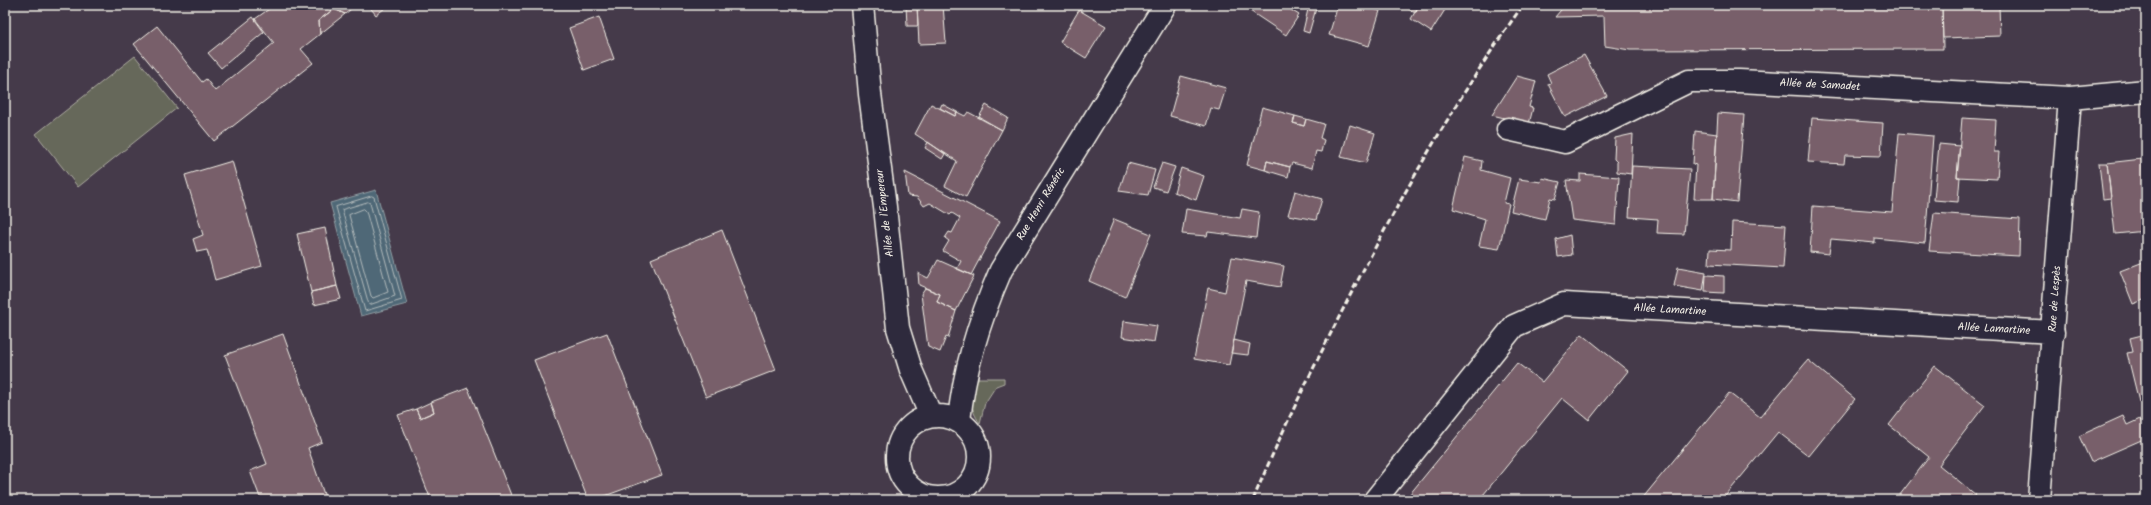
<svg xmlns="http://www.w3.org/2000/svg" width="2151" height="505" font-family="Kalam,sans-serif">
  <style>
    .green { fill: #66685a; stroke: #adaca1 }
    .water { fill: #4f6877; stroke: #919fa4 }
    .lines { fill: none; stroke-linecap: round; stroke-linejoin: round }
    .shore { stroke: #b2babb; stroke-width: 1 }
    .building { fill: #785f6a; stroke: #f4f1e8 }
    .minor-casing { stroke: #f4f1e8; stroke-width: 25 }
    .minor { stroke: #2f2a3d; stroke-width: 22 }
    .rail { stroke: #f4f1e8; stroke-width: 3; stroke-dasharray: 6 3; stroke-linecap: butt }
    .labels { text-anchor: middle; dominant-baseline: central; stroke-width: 3; stroke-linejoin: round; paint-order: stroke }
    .street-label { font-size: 11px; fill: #f4f1e8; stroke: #2f2a3d }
  </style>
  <rect width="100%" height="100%" fill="#453a4a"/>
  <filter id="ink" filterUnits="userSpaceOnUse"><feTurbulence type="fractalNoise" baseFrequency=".025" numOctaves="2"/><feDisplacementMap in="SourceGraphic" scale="8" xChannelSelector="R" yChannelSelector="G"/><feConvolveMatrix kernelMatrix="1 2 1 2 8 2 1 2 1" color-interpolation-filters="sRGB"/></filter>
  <g filter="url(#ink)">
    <path class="green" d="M135 56 177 108 78 187 36 134Z
      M972 378H1004V383L996 386 985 403 980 423C969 409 971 395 972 378Z"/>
    <path class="water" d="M376 190 407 304 361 316 330 203Z"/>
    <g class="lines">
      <path class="shore" d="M372 196 374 197 402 300 365 311 336 207Z
        M368 202 370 203 395 296 369 305 342 210Z
        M364 209 366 211 388 292 373 298 371 296 349 215Z"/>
    </g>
    <path class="building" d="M266 5H356L345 14 334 9 319 20 320 34 301 49 313 63 214 141 134 44 157 26 202 82 206 79 215 91 274 43 255 19 269 9Z
      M368 5H389L376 15Z
      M906 5H917L918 26H907Z
      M917 5H943L946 43 919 44Z
      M1241 5H1293L1291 10 1299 15 1286 35Z
      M1309 5H1317L1309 33 1303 31Z
      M1338 5H1360L1380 11 1369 46 1329 35Z
      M1402 5H1419L1415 13Z
      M1419 5H1448L1431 32 1411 19Z
      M1565 5H1942L1943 49 1630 50 1605 46 1604 16 1555 17Z
      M1942 5H1999L2000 36 1943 38Z
      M334 9 345 14 320 34 319 20Z
      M1079 10 1106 26 1086 58 1060 42Z
      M253 17 264 32 221 68 208 53Z
      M599 17 614 59 584 70 569 28Z
      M1584 55 1607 96 1565 117 1548 84 1551 83 1547 74Z
      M1181 76 1226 88 1219 110 1211 108 1206 126 1170 116Z
      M1517 76 1536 81 1529 107 1533 108 1529 124 1492 115Z
      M931 104 955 116 957 112 965 116 968 112 1002 130 966 197 945 186 957 161 915 134Z
      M942 104 957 112 955 116 940 108Z
      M986 105 1008 118 1002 130 979 117Z
      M1262 107 1295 116 1293 123 1304 126 1306 119 1324 124 1320 138 1324 140 1321 152 1316 151 1312 168 1292 163 1290 167 1267 161 1265 170 1247 165Z
      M1718 113 1744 115 1737 202 1713 199Z
      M1295 116 1306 119 1304 126 1293 123Z
      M1812 118 1883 123 1881 156 1845 155 1844 164 1808 162Z
      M1962 118 1996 120 1994 152H1999L1997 179 1957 177Z
      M1350 125 1375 133 1366 163 1341 157Z
      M1695 131 1717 134 1713 199H1694L1696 165 1693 164Z
      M1899 133 1933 136 1925 243 1875 238V243L1831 239 1829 254 1810 252 1813 206 1892 212Z
      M1633 134 1631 174 1617 172V162L1614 159 1615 138Z
      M928 142 945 154 942 159 925 148Z
      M1939 144 1960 146 1957 177H1960L1958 202 1934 200Z
      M1465 157 1482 161 1481 170 1510 178 1504 203 1509 204 1499 249 1479 246 1485 219 1453 209Z
      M2142 159 2146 194V231L2115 234 2107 163Z
      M232 161 262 266 215 280 207 250 197 252 193 239 203 235 185 175Z
      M1267 161 1290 167 1288 177 1265 170Z
      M1128 163 1155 170 1148 195 1119 191Z
      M1162 163 1175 167 1166 191 1153 187Z
      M2099 163H2107L2111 198 2103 199Z
      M1632 166 1690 169 1684 234 1657 233 1658 219 1629 217Z
      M1181 168 1204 176 1196 200 1174 192Z
      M905 172 1000 221 971 275 957 269 961 261 943 251 949 241 945 238 949 232 952 233 960 218 952 213 950 215 930 203 924 206 917 197 908 196Z
      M1580 174 1619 177 1616 225 1572 220 1566 180 1580 181Z
      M1542 178 1560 182 1555 199 1550 198 1545 219 1511 211 1519 179 1541 182Z
      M1295 191 1322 199 1316 220 1288 215Z
      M1186 209 1240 218 1242 209 1259 212 1256 238 1208 232 1207 236 1182 234Z
      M1934 213 2020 219 2019 256 1929 251Z
      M1114 219 1151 234 1125 297 1089 281Z
      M1732 222 1786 225 1783 268 1709 264 1710 249 1731 250Z
      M325 228 337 286 311 292 297 234Z
      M722 230 776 370 706 397 651 259Z
      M1570 235 1572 255 1558 257 1556 239Z
      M1232 257 1284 266 1280 287 1246 281 1229 365 1194 359 1208 288 1225 292Z
      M938 260 974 276 956 311 937 302 940 294 919 285 918 273 928 278Z
      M2146 261V299L2133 304 2120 271Z
      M1678 267 1706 272 1703 291 1674 286Z
      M1706 275 1724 276V293L1705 292Z
      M337 286 341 299 314 305 311 292Z
      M925 288 940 294 937 302 956 311 948 338 946 337 940 352 928 347 921 294Z
      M1124 321 1157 326 1154 342 1122 337Z
      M607 333 662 475 594 500H588L534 360Z
      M283 334 322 442 308 448 326 500H261L250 471 267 464 225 355Z
      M1582 334 1628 371 1589 420 1562 398 1479 500H1405L1517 363 1542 382Z
      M2146 334V401L2139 402 2127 353 2133 352 2130 338Z
      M1234 340 1250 344 1248 355 1231 353Z
      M1808 360 1855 399 1809 456 1778 432 1722 500H1641L1729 393 1760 417Z
      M1935 366 1985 405 1939 465 1976 495 1972 500H1896L1929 457 1889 425Z
      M468 388 513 500H431L398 415 416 409 420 418 434 412 431 402Z
      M431 402 434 412 420 418 416 409Z
      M2123 416 2127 425 2140 419 2146 432V438L2091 462 2079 436Z"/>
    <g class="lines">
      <defs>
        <path id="minor" d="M862 5 870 94 885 207 898 328 911 370 931 416
          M1508 129 1565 142 1689 81H1739L2070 98 2146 91
          M897 457a41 41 0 1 1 82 0a41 41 0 1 1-82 0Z
          M959 421C964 369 980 318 1001 270L1165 5
          M1375 500 1514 326 1564 304 2053 332
          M2039 500 2070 98"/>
      </defs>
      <use href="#minor" class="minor-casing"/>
      <use href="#minor" class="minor"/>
      <path class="rail" d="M1253 500C1284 425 1320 354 1357 282 1407 186 1460 93 1523 5"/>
    </g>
  </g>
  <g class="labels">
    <g class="street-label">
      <text transform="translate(1820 85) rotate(3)">Allée de Samadet</text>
      <text transform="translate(1041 204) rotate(-59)">Rue Henri Rénéric</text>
      <text transform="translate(885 213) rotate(-97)">Allée de l'Empereur</text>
      <text transform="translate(2055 299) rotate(-86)">Rue de Lespès</text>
      <text transform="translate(1670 310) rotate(3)">Allée Lamartine</text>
      <text transform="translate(1994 329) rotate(3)">Allée Lamartine</text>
    </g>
  </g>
  <rect width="2151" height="505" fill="none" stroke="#2f2a3d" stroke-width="20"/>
  <rect x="10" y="10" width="2131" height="485" fill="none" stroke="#f4f1e8" stroke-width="1.5" filter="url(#ink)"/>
</svg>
